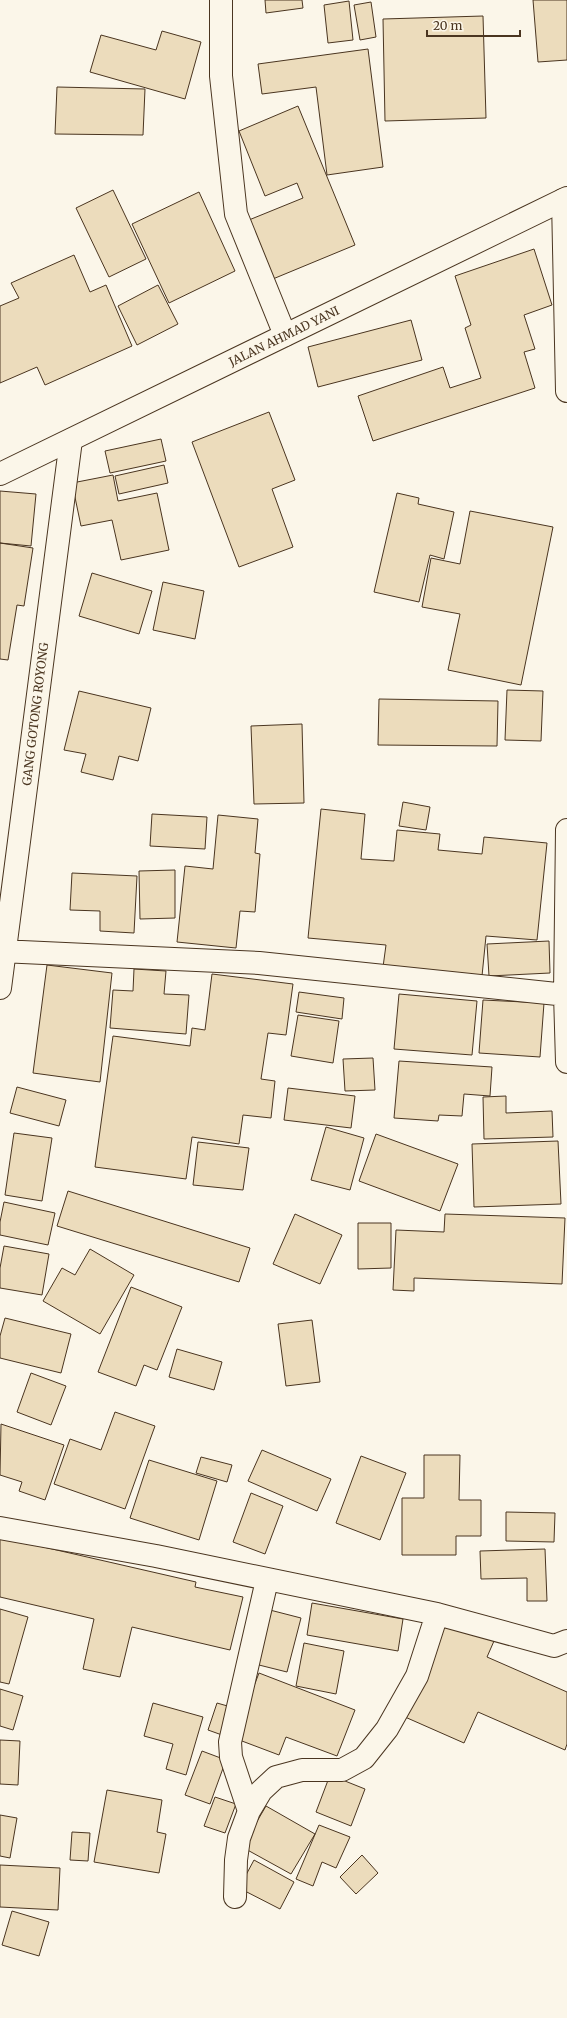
<svg xmlns="http://www.w3.org/2000/svg" width="567" height="2018" font-family="Merriweather,serif">
  <style>
    .building { fill: #ecdcbc; stroke: #4a3520 }
    .lines { fill: none; stroke-linecap: round; stroke-linejoin: round }
    .street-casing { stroke: #4a3520; stroke-width: 24 }
    .highway-casing { stroke: #4a3520; stroke-width: 24 }
    .street { stroke: #fbf6e9; stroke-width: 22 }
    .highway { stroke: #fbf6e9; stroke-width: 22 }
    .labels { text-anchor: middle; dominant-baseline: central; stroke-width: 3; stroke-linejoin: round; paint-order: stroke }
    .street-label { font-size: 12px; fill: #4a3520; stroke: #fbf6e9 }
  </style>
  <rect width="100%" height="100%" fill="#fbf6e9"/>
  <path class="building" d="M265 0H302L303 8 266 13Z
    M533 0H567V60L538 62Z
    M349 1 353 40 328 43 324 5Z
    M371 2 376 37 360 40 354 5Z
    M483 16 486 118 385 121 383 19Z
    M162 31 201 42 185 99 90 72 101 35 156 50Z
    M368 49 383 167 327 175 316 87 262 94 258 64Z
    M57 87 145 89 143 135 55 134Z
    M298 106 355 245 268 281 244 222 303 198 297 183 265 196 239 131Z
    M113 190 146 259 109 277 76 208Z
    M199 192 235 271 169 303 132 224Z
    M534 249 552 305 524 315 535 349 524 352 535 388 373 441 358 396 443 367 450 388 481 378 465 328 471 325 455 276Z
    M74 255 90 292 106 285 132 346 45 385 37 367 0 383V306L19 298 11 283Z
    M158 285 178 324 137 345 118 306Z
    M411 320 422 360 318 387 308 347Z
    M269 412 295 480 272 489 293 547 239 567 192 442Z
    M161 439 166 461 110 473 105 451Z
    M164 465 168 483 119 494 115 476Z
    M113 475 118 501 157 493 169 550 121 560 112 520 81 526 72 483Z
    M0 491 36 494 31 546 0 543Z
    M397 493 419 498 418 504 454 512 444 559 430 555 419 602 374 592Z
    M470 511 553 527 521 685 448 670 460 614 422 607 431 558 460 564Z
    M0 543 33 548 24 606 17 605 8 660 0 659Z
    M92 573 152 591 139 634 79 616Z
    M163 582 204 591 195 639 153 630Z
    M507 690 543 691 541 741 505 740Z
    M79 691 151 708 138 761 119 756 113 780 81 772 86 754 64 750Z
    M379 699 498 701 497 746 378 745Z
    M302 724 304 803 254 804 251 726Z
    M403 802 430 807 426 830 399 826Z
    M321 809 365 814 361 859 394 861 397 830 440 834 438 850 482 854 484 837 547 843 537 940 486 936 482 976 383 967 386 945 308 938Z
    M152 814 207 817 205 849 150 846Z
    M218 815 258 819 255 853 260 854 255 912 240 911 236 948 177 942 185 866 213 869Z
    M175 870V918L140 919 139 871Z
    M72 873 137 876 134 933 100 931V911L70 910Z
    M549 941 550 973 489 976 487 944Z
    M47 965 112 973 100 1082 33 1073Z
    M134 969 166 971 164 994 189 995 186 1034 110 1028 113 990 133 991Z
    M212 974 293 984 286 1035 268 1033 261 1079 275 1081 271 1118 243 1115 239 1144 192 1137 186 1179 95 1167 113 1036 190 1046 192 1028 205 1030Z
    M299 992 344 998 342 1019 296 1012Z
    M399 994 477 1001 472 1055 394 1049Z
    M483 1000 544 1003 540 1057 479 1053Z
    M298 1015 339 1021 333 1063 291 1056Z
    M373 1058 375 1090 345 1091 343 1059Z
    M399 1061 492 1067 490 1096 464 1094 462 1116 439 1115 438 1121 394 1118Z
    M17 1087 66 1100 59 1126 10 1113Z
    M288 1088 355 1096 351 1128 284 1120Z
    M506 1096V1113L552 1111 553 1137 484 1139 483 1097Z
    M326 1127 364 1138 350 1190 311 1180Z
    M14 1133 52 1138 42 1201 5 1195Z
    M376 1134 458 1164 440 1211 359 1181Z
    M558 1141 561 1204 474 1207 472 1144Z
    M198 1142 249 1148 243 1190 193 1185Z
    M68 1191 250 1248 239 1282 57 1226Z
    M4 1202 55 1213 48 1245 0 1235V1222Z
    M295 1214 342 1235 320 1284 273 1264Z
    M445 1214 565 1218 562 1284 414 1278V1291L393 1290 396 1230 444 1232Z
    M358 1223H391V1268L358 1269Z
    M4 1246 49 1254 42 1295 0 1288V1268Z
    M90 1249 134 1275 100 1334 43 1301 62 1268 75 1275Z
    M131 1287 182 1307 157 1370 144 1365 136 1386 98 1372Z
    M5 1318 71 1334 61 1373 0 1358V1336Z
    M312 1320 320 1382 286 1386 278 1324Z
    M177 1349 222 1362 214 1390 169 1377Z
    M31 1373 66 1386 51 1425 17 1412Z
    M115 1412 155 1426 125 1509 54 1484 70 1439 101 1450Z
    M1 1424 64 1445 45 1500 19 1491 22 1482 0 1475Z
    M262 1450 331 1479 317 1511 248 1481Z
    M424 1455H460L459 1500H481V1536H456V1555H402V1498H424Z
    M361 1456 406 1473 380 1540 336 1523Z
    M201 1457 232 1465 227 1482 196 1473Z
    M149 1460 217 1481 199 1540 130 1518Z
    M251 1493 283 1506 265 1554 233 1542Z
    M506 1512 555 1513 554 1542 506 1541Z
    M0 1537 196 1582 195 1587 243 1597 230 1650 132 1627 120 1677 83 1669 94 1619 0 1597Z
    M545 1549 547 1601H527V1578L481 1579 480 1551Z
    M312 1603 403 1619 398 1651 307 1635Z
    M0 1609 28 1617 9 1684 0 1682Z
    M266 1609 301 1618 287 1672 251 1663Z
    M447 1621 494 1641 487 1657 567 1692V1744L565 1750 478 1712 464 1743 405 1717Z
    M304 1643 344 1651 336 1694 296 1686Z
    M259 1673 355 1710 337 1756 286 1737 279 1755 234 1738Z
    M0 1689 23 1696 13 1730 0 1726Z
    M153 1703 203 1717 186 1775 166 1769 173 1744 144 1736Z
    M217 1703 231 1707 222 1735 208 1730Z
    M0 1740 20 1741 18 1785 0 1784Z
    M202 1751 226 1760 210 1804 185 1795Z
    M330 1775 365 1789 351 1826 316 1812Z
    M107 1790 162 1800 157 1832 166 1834 159 1873 94 1862Z
    M215 1797 236 1804 225 1833 204 1826Z
    M266 1806 315 1834 291 1874 242 1847Z
    M0 1815 17 1818 10 1858 0 1856Z
    M319 1825 350 1837 336 1868 322 1862 313 1886 296 1879Z
    M72 1832 90 1833 88 1861 70 1860Z
    M362 1855 378 1873 356 1894 340 1877Z
    M254 1860 294 1882 280 1909 239 1888Z
    M0 1865 60 1868 58 1910 0 1907Z
    M12 1911 49 1922 39 1956 2 1945Z"/>
  <g class="lines">
    <defs>
      <path id="street" d="M221 0V76L236 214 285 335
        M563 200 567 391
        M567 830 565 994 567 1062
        M0 951 259 963 567 995
        M0 988 71 440
        M0 1528 156 1556 437 1614 554 1646 567 1641
        M249 1811 261 1791 276 1777 302 1770H342L364 1758 387 1729 417 1676 437 1614
        M235 1897 236 1860 239 1838 249 1811 231 1757 230 1742 267 1580"/>
      <path id="highway" d="M0 474 567 198"/>
    </defs>
    <use href="#street" class="street-casing"/>
    <use href="#highway" class="highway-casing"/>
    <use href="#street" class="street"/>
    <use href="#highway" class="highway"/>
  </g>
  <g class="labels">
    <g class="street-label">
      <text transform="translate(284 336) rotate(-26)">JALAN AHMAD YANI</text>
      <text transform="translate(35 714) rotate(-83)">GANG GOTONG ROYONG</text>
    </g>
  </g>
  <path d="M427 30v6h93v-6" fill="none" stroke="#4a3520" stroke-width="2"/>
  <text x="433" y="30" font-size="12" fill="#4a3520" stroke="#fbf6e9" stroke-width="3" paint-order="stroke">20 m</text>
</svg>
